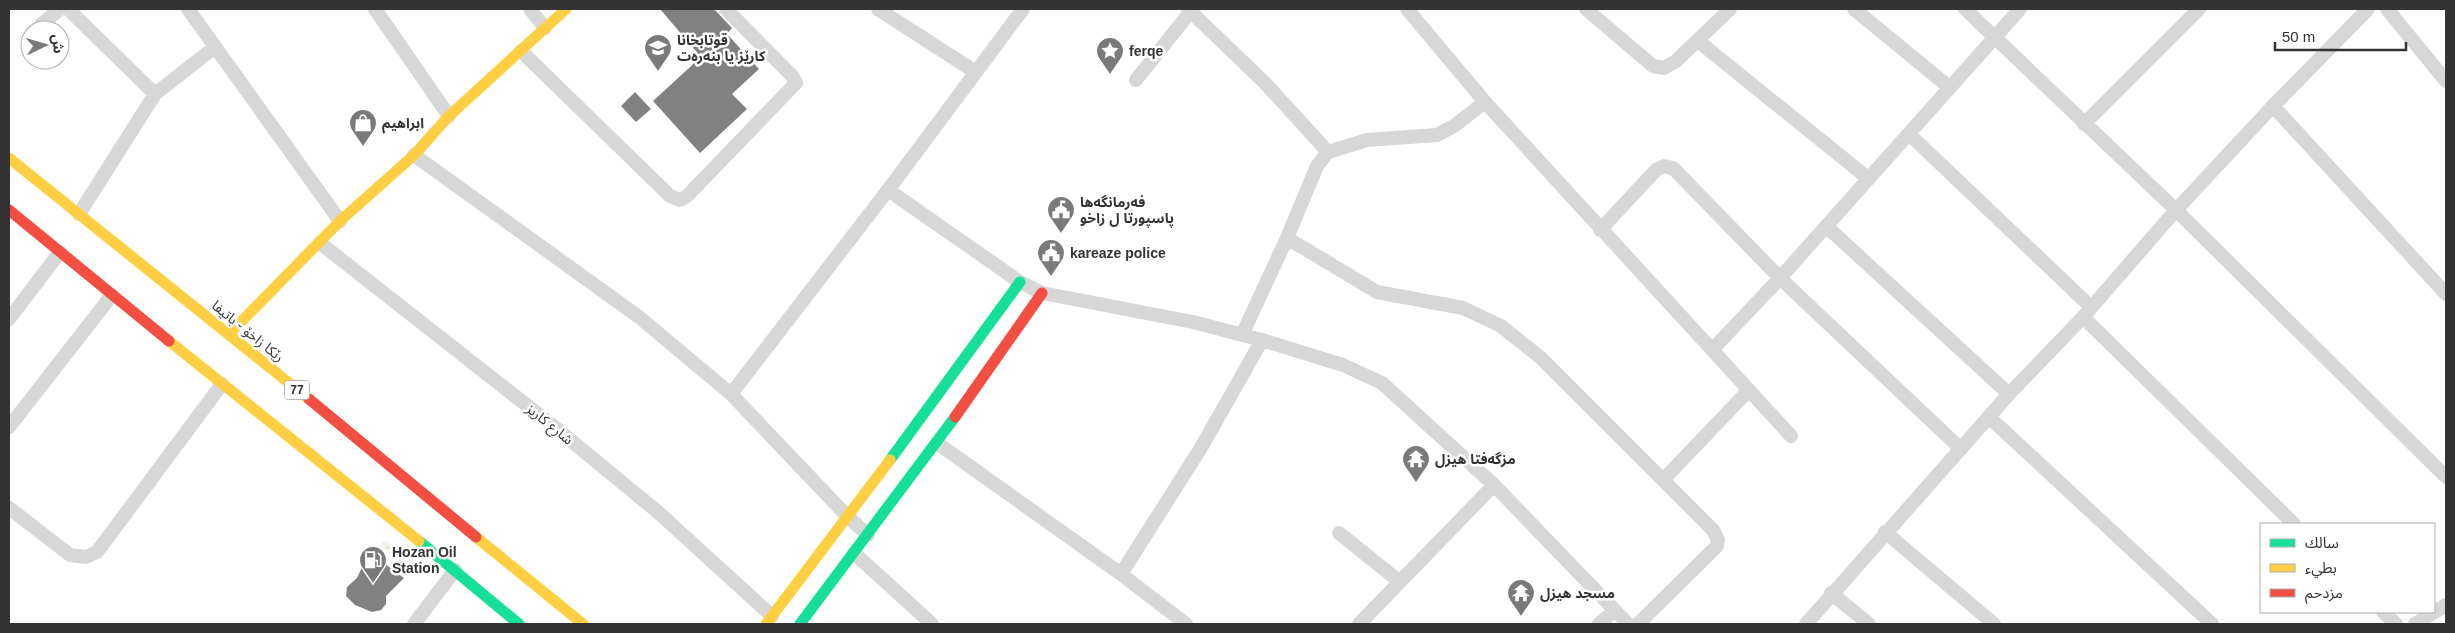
<svg xmlns="http://www.w3.org/2000/svg" width="2455" height="633" font-family="Arial,'Noto Sans Arabic',sans-serif">
  <style>
    .garden { fill: url(#garden-dots) }
    .building { fill: #818181 }
    .lines { fill: none; stroke-linecap: round; stroke-linejoin: round }
    .street { stroke: #d7d7d7; stroke-width: 14 }
    .fast { stroke: #16e098; stroke-width: 11 }
    .slow { stroke: #ffcf43; stroke-width: 11 }
    .jam { stroke: #f24e42; stroke-width: 11 }
    .labels { text-anchor: middle; dominant-baseline: central; stroke-width: 5; stroke-linejoin: round; paint-order: stroke }
    .shield { fill: #fff; stroke: #707070; stroke-width: 1 }
    .shield-label { font-size: 12px; font-weight: bold; fill: #333 }
    .poi-label { font-size: 14px; font-weight: bold; fill: #333; stroke: #fff; text-anchor: start }
    .street-label { font-size: 14px; fill: #333; stroke: #fff }
  </style>
  <defs>
    <pattern id="garden-dots" width="8" height="8" patternUnits="userSpaceOnUse" patternTransform="scale(1.25)"><rect width="8" height="8" fill="#f1f5ed"/><path d="M2 2h.1M6 6h.1" fill="none" stroke="#cfd2cc" stroke-width="1.8" stroke-linecap="round"/></pattern>
  </defs>
  <rect width="100%" height="100%" fill="#fff"/>
  <path class="garden" d="M386 540 414 562 409 569 380 546Z"/>
  <path class="building" d="M660 9H714L732 28 727 34 759 69 732 94 747 109 700 153 653 101 701 57Z
    M635 92 651 109 636 122 621 106Z
    M369 552 404 578 386 596V604L381 610 372 612 355 605 346 596 347 587 357 578Z"/>
  <g class="lines">
    <path class="street" d="M68 9 155 94
      M188 9 340 221
      M375 9 449 116
      M530 9 545 28
      M878 9 974 71
      M1188 9 1265 83 1328 152
      M1407 9 1485 102 1791 436
      M1586 9 1653 66 1664 68 1676 61 1730 9
      M1854 9 1949 87
      M1965 9 2176 210 2446 477
      M2387 9 2446 81
      M42 24 60 9
      M1698 41 1869 179
      M521 51 670 196 680 200 687 196 796 83 793 77 726 9
      M1136 80 1191 11
      M2273 106 2446 294
      M2084 124 2199 9
      M1909 134 2091 307
      M414 155 639 317 731 394 848 517 868 535
      M888 190 1020 282 1042 293 1193 322 1262 340 1343 365 1382 383 1494 485 1628 624
      M79 214 155 94 215 47
      M1826 226 2009 394
      M1600 230 1656 170 1664 166 1673 168 1780 278 1961 449
      M1287 238 1377 292 1463 308 1501 326 1541 358 1713 530 1718 540 1717 546 1638 624
      M320 243 552 425 659 513 772 616
      M2083 317 2294 524
      M9 319 60 252
      M1242 335 1287 238 1317 166 1328 152 1367 140 1437 135 1454 126 1485 102
      M1712 350 1780 278 2020 9
      M731 394 888 190 1023 9
      M1989 417 2212 624
      M9 427 112 295
      M937 443 1121 574 1186 624
      M1663 480 1749 390
      M9 508 70 555 86 557 97 552 222 384
      M1885 532 1994 624
      M1339 533 1400 582
      M854 553 932 624
      M1121 574 1202 446 1262 340
      M1831 593 1869 624
      M2383 612 2396 624
      M414 624 455 570
      M1359 624 1494 485
      M1599 624 1614 611
      M1806 624 2009 394 2083 317 2176 210 2273 106 2368 9
      M2415 624 2446 605"/>
    <path class="fast" d="M890 460 1020 282
      M419 541 519 624
      M800 624 955 417"/>
    <path class="slow" d="M9 158 309 399
      M229 334 340 221 414 155 449 116 566 9
      M169 341 419 541
      M476 537 583 624
      M766 624 890 460"/>
    <path class="jam" d="M9 210 169 341
      M309 399 476 537
      M955 417 1042 293"/>
  </g>
  <defs>
    <symbol id="school-pin" viewBox="-11 -11 22 30"><path d="M0 17L-7.5 6A9.5 9.5 0 1 1 7.5 6Z" fill="#7a7a7a" stroke="#fff"/><path d="M0-5L7-2L0 1L-7-2ZM-4 1L0 2.5L4 1V4Q0 6-4 4Z" fill="#fff"/></symbol>
    <symbol id="sight-pin" viewBox="-11 -11 22 30"><path d="M0 17L-7.5 6A9.5 9.5 0 1 1 7.5 6Z" fill="#7a7a7a" stroke="#fff"/><path d="M0-6L1.8-2.2L6-1.7L2.9 1.2L3.7 5.4L0 3.3L-3.7 5.4L-2.9 1.2L-6-1.7L-1.8-2.2Z" fill="#fff"/></symbol>
    <symbol id="shop-pin" viewBox="-11 -11 22 30"><path d="M0 17L-7.5 6A9.5 9.5 0 1 1 7.5 6Z" fill="#7a7a7a" stroke="#fff"/><path d="M-5-2.5h2.3a2.7 3.5 0 0 1 5.4 0H5L5.5 6h-11ZM-1.5-2.5h3a1.5 2.3 0 0 0-3 0Z" fill="#fff"/></symbol>
    <symbol id="civic-pin" viewBox="-11 -11 22 30"><path d="M0 17L-7.5 6A9.5 9.5 0 1 1 7.5 6Z" fill="#7a7a7a" stroke="#fff"/><path d="M-.6-6.5H3V-4.5H.6V-3L4-1V1h2V6H-6V1h2V-1L-.6-3ZM-1.2 2.5V6h2.4V2.5Z" fill="#fff"/></symbol>
    <symbol id="temple-pin" viewBox="-11 -11 22 30"><path d="M0 17L-7.5 6A9.5 9.5 0 1 1 7.5 6Z" fill="#7a7a7a" stroke="#fff"/><path d="M0-6L5-2H3V0L6.5 2.5H4V6H1.5V3h-3V6H-4V2.5H-6.5L-3 0V-2H-5Z" fill="#fff"/></symbol>
    <symbol id="fuel-pin" viewBox="-11 -11 22 30"><path d="M0 17L-7.5 6A9.5 9.5 0 1 1 7.5 6Z" fill="#7a7a7a" stroke="#fff"/><path d="M-5.5-6h7V0h2V4h1.3V-2.5L3-4.5l.8-.8L6-3V5H2.5V1h-1V6h-7ZM-4.2-4.7v3.2H.2V-4.7Z" fill="#fff"/></symbol>
  </defs>
  <g fill-rule="evenodd">
    <use href="#school-pin" x="642" y="32" width="32" height="43"/>
    <use href="#sight-pin" x="1094" y="35" width="32" height="43"/>
    <use href="#shop-pin" x="347" y="107" width="32" height="43"/>
    <use href="#civic-pin" x="1045" y="194" width="32" height="43"/>
    <use href="#civic-pin" x="1035" y="237" width="32" height="43"/>
    <use href="#temple-pin" x="1400" y="443" width="32" height="43"/>
    <use href="#fuel-pin" x="357" y="544" width="32" height="43"/>
    <use href="#temple-pin" x="1505" y="577" width="32" height="43"/>
  </g>
  <g class="labels">
    <rect class="shield" x="284.5" y="380.5" width="25" height="19" rx="4"/>
    <g class="shield-label">
      <text x="297" y="390">77</text>
    </g>
    <g class="poi-label">
      <text x="677" y="40">قوتابخانا<tspan x="677" dy="16">کارێز یا بنەرەت</tspan></text>
      <text x="1129" y="51">ferqe</text>
      <text x="382" y="123">ابراهيم</text>
      <text x="1080" y="202">فەرمانگەها<tspan x="1080" dy="16">پاسپورتا ل زاخو</tspan></text>
      <text x="1070" y="253">kareaze police</text>
      <text x="1435" y="459">مزگەفتا هیزل</text>
      <text x="392" y="552">Hozan Oil<tspan x="392" dy="16">Station</tspan></text>
      <text x="1540" y="593">مسجد هيزل</text>
    </g>
    <g class="street-label">
      <text transform="translate(248 331) rotate(39)">رێکا زاخۆ - باتیفا</text>
      <text transform="translate(550 424) rotate(39)">شارع كاريز</text>
    </g>
  </g>
  <rect width="2455" height="633" fill="none" stroke="#333333" stroke-width="20"/>
  <rect x="2260" y="523" width="175" height="90" fill="#ffffff" stroke="#adadad"/>
  <rect x="2270" y="539" width="25" height="8" fill="#16e098" stroke="#adadad"/>
  <text x="2305" y="548" font-size="15" fill="#333333">سالك</text>
  <rect x="2270" y="564" width="25" height="8" fill="#ffcf43" stroke="#adadad"/>
  <text x="2305" y="573" font-size="15" fill="#333333">بطيء</text>
  <rect x="2270" y="589" width="25" height="8" fill="#f24e42" stroke="#adadad"/>
  <text x="2305" y="598" font-size="15" fill="#333333">مزدحم</text>
  <g transform="translate(45 45) rotate(85)"><circle r="24" fill="#ffffff" stroke="#adadad"/>
  <path d="M0-4L9 19L0 12L-9 19Z" fill="#7a7a7a"/>
  <text y="-8" font-size="14" font-weight="bold" text-anchor="middle" fill="#333333">ش</text>
  </g>
  <path d="M2275 42v8h131v-8" fill="none" stroke="#333333" stroke-width="2.5"/>
  <text x="2282" y="42" font-size="15" fill="#333333" stroke="#ffffff" stroke-width="4" paint-order="stroke">50 m</text>
</svg>
